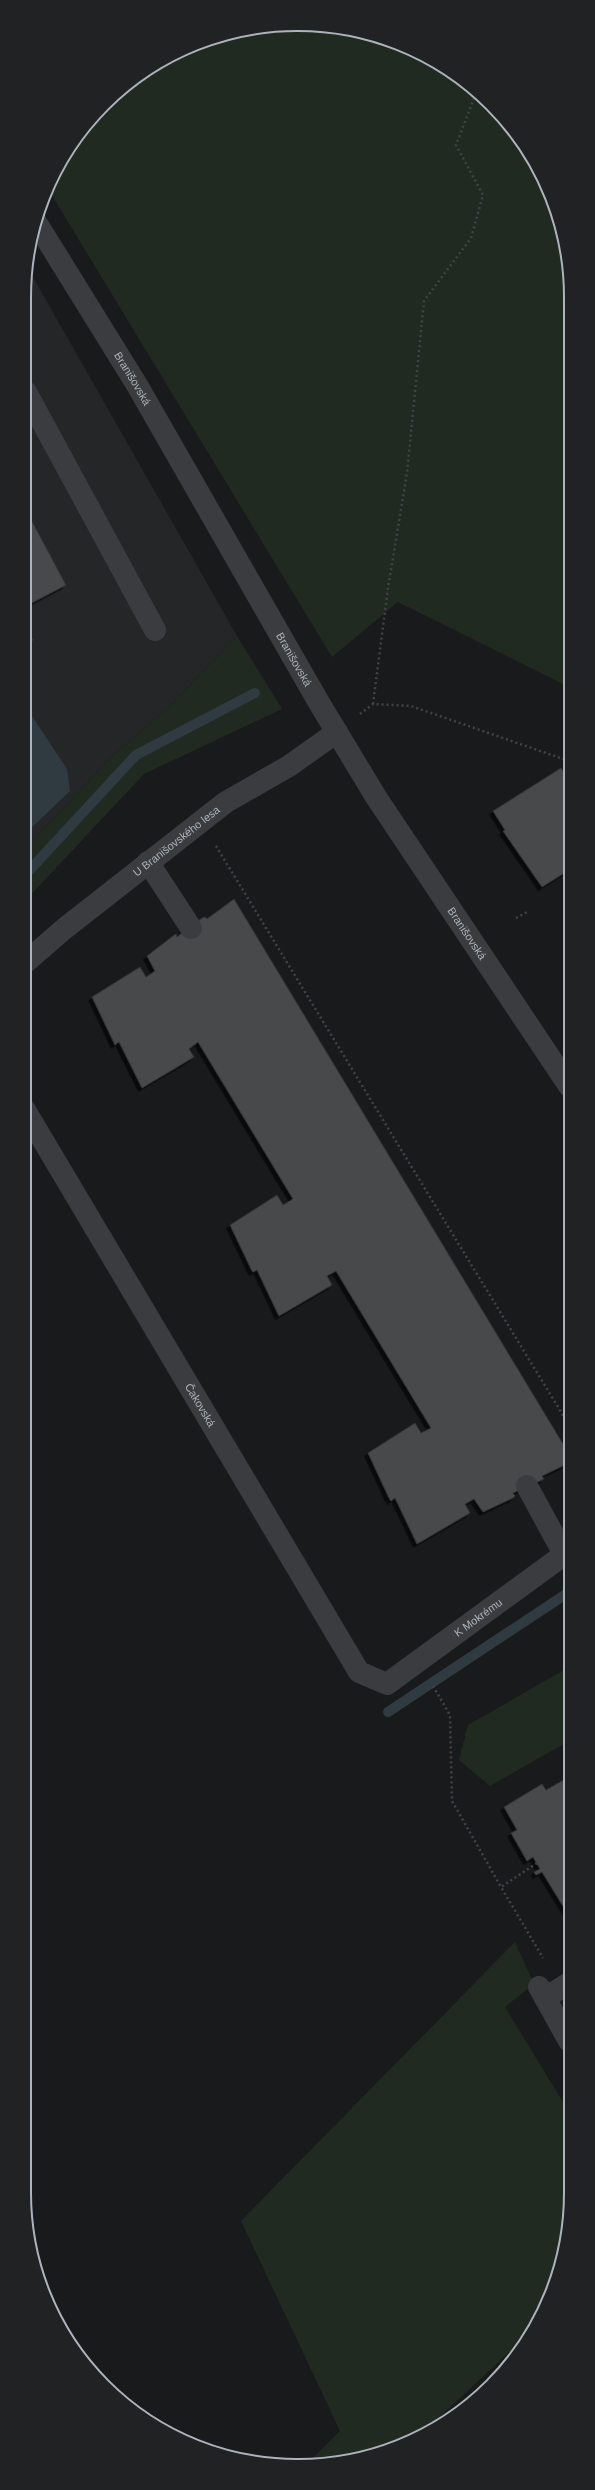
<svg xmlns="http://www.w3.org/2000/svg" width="595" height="2490" font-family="Helvetica,sans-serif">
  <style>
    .built { fill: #252628 }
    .green { fill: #212a21 }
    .water { fill: #2f3b40 }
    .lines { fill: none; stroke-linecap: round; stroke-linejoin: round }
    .stream { stroke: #2f3b40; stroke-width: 10 }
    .building { fill: #46484b; stroke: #333437; filter: url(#shadow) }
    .path { stroke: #404347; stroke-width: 2.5; stroke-dasharray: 2 3; stroke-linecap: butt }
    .minor { stroke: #3a3c40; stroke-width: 22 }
    .labels { text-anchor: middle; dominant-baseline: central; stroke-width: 3; stroke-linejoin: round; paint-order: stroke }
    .street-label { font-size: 11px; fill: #acb3bb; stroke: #141517 }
    .rim { fill: none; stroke: #acb3bb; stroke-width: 2 }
  </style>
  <defs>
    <filter id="shadow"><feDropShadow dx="-3.5" dy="3.5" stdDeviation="0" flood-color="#0009"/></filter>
  </defs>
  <rect width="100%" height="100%" fill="#191a1b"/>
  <path class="built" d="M26 265 237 636 168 708 114 754 26 848Z"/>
  <path class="green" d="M280 25 333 26 419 52 491 104 543 177 569 262V687L398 602 332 657 48 189C83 111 144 59 226 34 243 28 262 27 280 25Z
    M237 636 282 709 144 774 26 900V848L114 754 168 708Z
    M569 1667V1741L490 1786 459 1760 468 1725Z
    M515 1942 534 1984 505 2007 569 2112V2228L556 2281 535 2328 416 2439 369 2457 308 2463 340 2431 241 2221Z"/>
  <path class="water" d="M26 707 67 769 70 791 26 833Z"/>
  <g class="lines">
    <path class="stream" d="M26 874 136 755 255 693
      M388 1712 569 1592"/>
  </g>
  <path class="building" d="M26 510 66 585 26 606Z
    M26 628 33 640 26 643Z
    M561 768 569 781V870L542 887 503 831 505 830 493 811Z
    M234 899 569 1454V1463L542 1476 544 1479 542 1480 513 1493 515 1496 513 1498 483 1512 474 1499 465 1504 470 1513 417 1544 395 1498 391 1501 389 1498 368 1453 415 1423 421 1433 431 1428 336 1271 327 1276 332 1285 279 1316 278 1314 257 1270 253 1272 252 1271 230 1225 277 1195 283 1205 293 1199 198 1042 189 1049 194 1057 142 1088 119 1042 115 1045 92 997 140 967 146 977 155 971 147 956 173 936 176 934 177 937 202 918 205 917 207 919Z
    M569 1777V1916L542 1872 536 1875 534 1872 540 1869 533 1857 527 1861 511 1833 517 1830 504 1807 542 1784 546 1790Z"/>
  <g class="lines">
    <path class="path" d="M91 118 188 48
      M373 704 388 588 407 473 424 301 471 238 483 195 456 145 476 93
      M360 714 373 704 411 706 569 761
      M216 846 569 1425
      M516 918 529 911
      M566 1000 569 998
      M433 1686 450 1715 452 1801 501 1887
      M537 1863 501 1887 543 1958"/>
    <g class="minor">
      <path id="s1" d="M36 222 137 385 318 701 376 797 569 1086"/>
      <path d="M26 392 155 630"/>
      <path d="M148 862 191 928"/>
      <path id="s2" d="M26 962 64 929 226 802 289 766 337 732"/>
      <path id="s3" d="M25 1110 359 1672 387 1684 569 1551"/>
      <path d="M527 1486 564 1554"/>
      <path d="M539 1987 569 2041"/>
      <path d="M545 1998 569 1983"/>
    </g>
  </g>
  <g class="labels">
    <g class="street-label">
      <text stroke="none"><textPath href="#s1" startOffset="184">Branišovská</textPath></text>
      <text stroke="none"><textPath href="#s1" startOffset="508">Branišovská</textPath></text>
      <text stroke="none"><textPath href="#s2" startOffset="193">U Branišovského lesa</textPath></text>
      <text stroke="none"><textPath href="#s1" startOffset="832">Branišovská</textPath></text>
      <text stroke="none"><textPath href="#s3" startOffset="343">Čakovská</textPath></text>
      <text stroke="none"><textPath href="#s3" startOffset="797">K Mokrému</textPath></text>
    </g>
  </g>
  <path d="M0 0H595V2490H0ZM297 31H298A266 266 0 0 1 564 297V2193A266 266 0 0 1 298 2459H297A266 266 0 0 1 31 2193V297A266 266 0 0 1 297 31Z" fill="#202224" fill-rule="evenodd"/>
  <path class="rim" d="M297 31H298A266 266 0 0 1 564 297V2193A266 266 0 0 1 298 2459H297A266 266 0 0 1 31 2193V297A266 266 0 0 1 297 31Z"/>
</svg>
